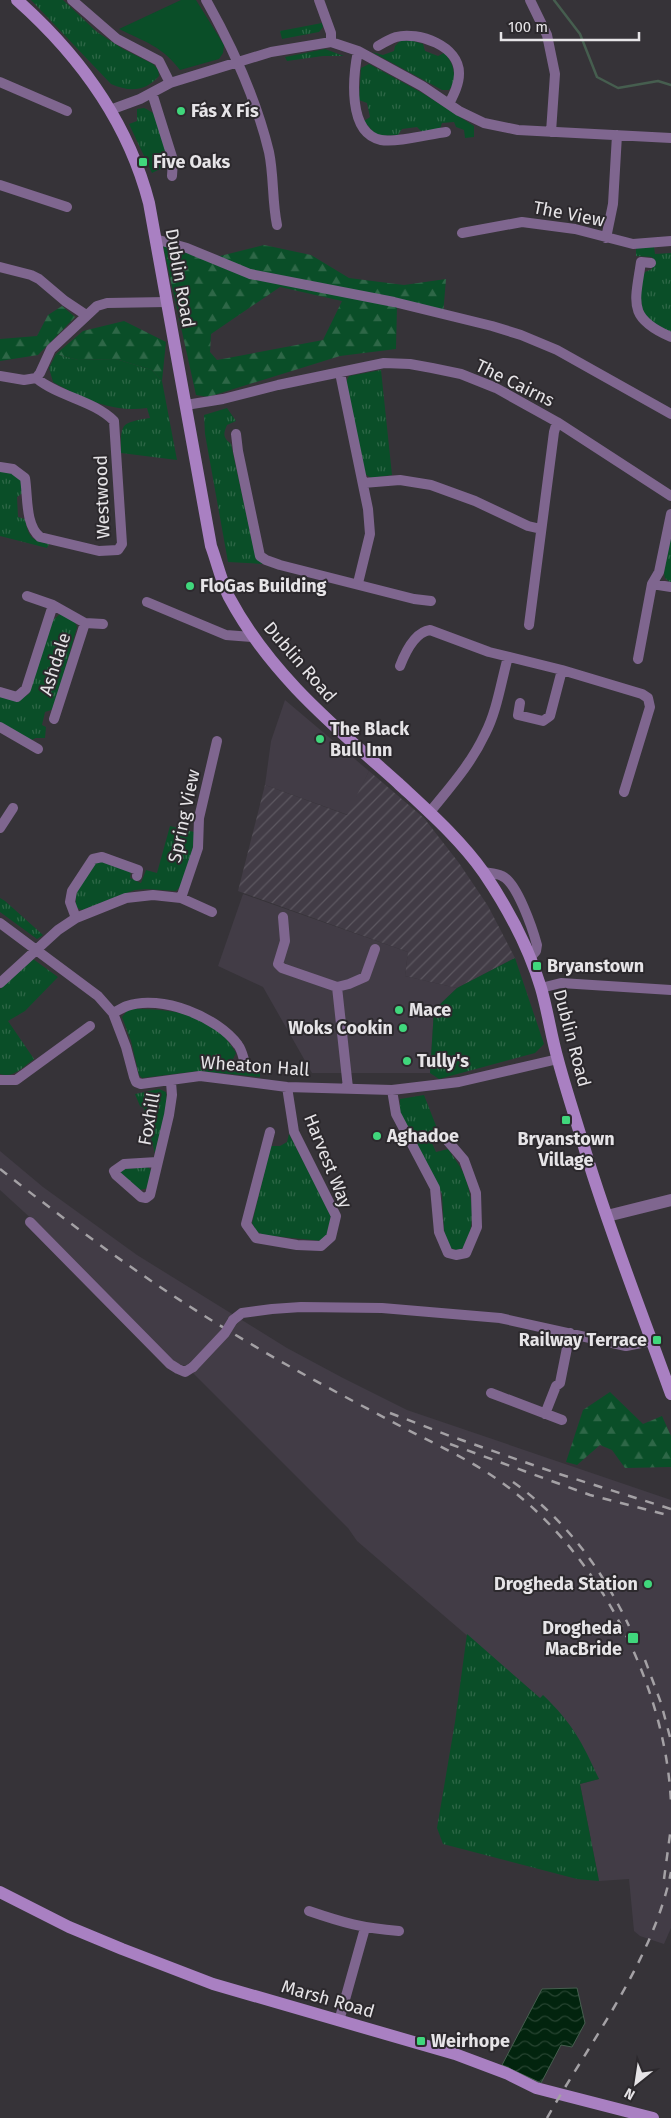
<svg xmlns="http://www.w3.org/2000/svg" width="671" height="2118" font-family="'Fira Sans',sans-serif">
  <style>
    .built { fill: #423c46 }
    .industrial { fill: url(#industrial-furrows) }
    .grass { fill: url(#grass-tufts) }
    .forest { fill: url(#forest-firs); fill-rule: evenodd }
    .green { fill: #0a4e28 }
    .water { fill: url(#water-waves); stroke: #465e4f }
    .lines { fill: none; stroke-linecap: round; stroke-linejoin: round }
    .stream { stroke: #465e4f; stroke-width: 2.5 }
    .minor { stroke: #7f668f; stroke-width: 10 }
    .tertiary { stroke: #7f668f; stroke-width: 12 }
    .secondary { stroke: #a980c2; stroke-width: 12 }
    .rail { stroke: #a4a1a5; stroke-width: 2.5; stroke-dasharray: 9 9; stroke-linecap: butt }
    .minor-bridge { stroke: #7f668f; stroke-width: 10 }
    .poi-dot { fill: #40d77c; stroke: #2c292d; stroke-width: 2 }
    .labels { text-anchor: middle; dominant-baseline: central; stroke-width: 4; stroke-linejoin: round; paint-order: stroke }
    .poi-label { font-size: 18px; font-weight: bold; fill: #e6e4e7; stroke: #2c292d; text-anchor: start }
    .street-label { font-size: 18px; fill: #e6e4e7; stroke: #2c292d }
  </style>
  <defs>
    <pattern id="industrial-furrows" width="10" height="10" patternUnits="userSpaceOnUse" patternTransform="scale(1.25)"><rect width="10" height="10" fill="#423c46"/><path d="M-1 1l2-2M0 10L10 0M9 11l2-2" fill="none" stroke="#5d5861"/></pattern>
    <pattern id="grass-tufts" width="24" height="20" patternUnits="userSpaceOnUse" patternTransform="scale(1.25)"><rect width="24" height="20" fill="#0a4e28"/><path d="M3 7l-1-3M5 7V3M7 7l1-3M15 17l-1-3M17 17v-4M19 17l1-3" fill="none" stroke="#2e6747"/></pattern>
    <pattern id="forest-firs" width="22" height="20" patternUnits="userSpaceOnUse" patternTransform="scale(1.25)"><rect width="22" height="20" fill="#0a4e28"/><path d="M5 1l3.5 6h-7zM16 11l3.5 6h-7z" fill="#2e6747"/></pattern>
    <pattern id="water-waves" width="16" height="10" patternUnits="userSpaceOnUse" patternTransform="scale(1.25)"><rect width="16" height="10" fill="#02240e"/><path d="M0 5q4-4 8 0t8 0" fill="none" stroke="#274431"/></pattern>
  </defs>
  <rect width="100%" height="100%" fill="#363338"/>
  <path class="built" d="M285 700 369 771 348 815 265 785 271 741Z
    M243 894 408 952 405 976 457 988 434 1010 430 1073H312L263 987 218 966Z
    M0 1151 43 1187 137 1255 287 1348 343 1378 407 1410 671 1500V1928L664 1944 640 1936 634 1931 629 1879 599 1881 580 1784 599 1779 543 1696 541 1699 357 1541 348 1528 186 1366 174 1363 47 1233 0 1190Z"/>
  <path class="industrial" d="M369 771 424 818 459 863 488 906 515 958 457 988 405 976 408 952 238 891 265 785 347 815Z"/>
  <path class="grass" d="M31 0H63L97 32 123 49 153 64 158 69 159 76C145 92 129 92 111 84Z
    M322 23 323 27 319 32 282 39 280 31Z
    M401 40 413 41 423 44 425 51 438 56 444 53C454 62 458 80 449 90H442L372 52 383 55 394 51 395 46Z
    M325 49 344 56H323L287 61 285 57Z
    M369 64 424 94 474 126V137L465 138 464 130 456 127 454 122 442 123 440 129 422 132 417 127 402 129 398 135 377 136 364 121 370 117 367 103 359 100 361 68Z
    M144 108C148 110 151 111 154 114 161 123 170 154 168 165L152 173 129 124 137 121V109Z
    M654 247 655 254 671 253V332C649 320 640 319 641 291 642 284 642 278 645 272L652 269V257L636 256V248Z
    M56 354 78 360 116 359 152 370 162 381 177 460 121 453C121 423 120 423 150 418L147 408C113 413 83 399 53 382L49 368Z
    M381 370 392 475 371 478 365 474 345 384 349 376Z
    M227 408 236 421 227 425C223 434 223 438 231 444L254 550 263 564 228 562 205 434 204 415Z
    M8 470 22 479 24 492 17 497 18 517 25 519C29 537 30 540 49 544L47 548 0 536V471Z
    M671 536V583L665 578 664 573Z
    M60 614 74 620 77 627 54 709 45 712 42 725 46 727 45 738H36L29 741 0 723V696L18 700 29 694 52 621Z
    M170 826 194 832C194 847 188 881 176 891L147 889 135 890 82 910 77 908C71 891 87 876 96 862L104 861 131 871 130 878 141 883 146 870 157 873Z
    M0 898 5 901 43 935 37 939 0 912Z
    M515 958 544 1044 535 1053 439 1079 430 1073 434 1010 457 988Z
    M33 959 58 977 25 1011 8 1021 34 1059C24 1066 13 1079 0 1074V989Z
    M134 1009C159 1009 188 1011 210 1024 221 1030 229 1042 236 1053L233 1059 234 1064 243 1070 260 1072V1077L199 1071 142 1078 139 1075 131 1041 122 1017 127 1011Z
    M159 1089 166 1092 167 1103 155 1154 144 1108 140 1106 135 1094Z
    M424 1095 440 1136 431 1141 436 1152 448 1149C453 1157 459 1164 463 1172 473 1195 476 1226 464 1248L456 1250 448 1247 444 1230 442 1194 400 1113V1099Z
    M289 1134 331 1214 329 1232 322 1241 263 1235 256 1231 252 1223 271 1146H280L287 1142Z
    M148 1167 151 1170 149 1188 140 1190 122 1176 121 1172 124 1169Z
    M467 1634 540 1698 543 1695C573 1724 582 1742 599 1779L580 1784 599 1881 577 1879 443 1844 437 1828 455 1722Z"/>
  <path class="forest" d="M162 241 220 256 264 245 311 255 349 278 404 285 446 279 443 315 397 305 396 349 340 356 208 397 196 395ZM280 287 342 301 323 340 217 360 210 352 211 334Z
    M62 306 75 317 38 355 0 361V339L37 336 48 315Z
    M124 321 166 342 162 381 152 370 116 359 78 360 56 354 83 331Z
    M610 1392 643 1424 662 1416 671 1436V1467L625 1468 612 1450 600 1445 577 1465 566 1462 583 1410Z"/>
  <path class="green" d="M181 0H196L224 45 223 53 219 59 180 70C162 46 145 42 119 29Z"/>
  <path class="water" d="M577 1988 585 2023 572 2047 561 2045 541 2083 502 2065 542 1989Z"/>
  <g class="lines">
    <path class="stream" d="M554 0 580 34 597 77 618 88 658 81 671 85"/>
    <path class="minor" d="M72 0 117 39 159 61 170 83
      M206 0C233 48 256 98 269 152 274 176 272 201 277 225
      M530 0 547 35 555 74 551 132
      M331 42 358 51 422 86 459 111 484 123 518 130 671 138
      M378 46C383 43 390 39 396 37 418 31 460 46 459 74 459 84 454 94 449 104
      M358 51C353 76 347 133 381 140 396 143 430 134 446 132
      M0 82 67 111
      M152 93 173 160 172 176
      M110 110 140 99 170 83 271 52 331 42V33L319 0
      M0 185 67 207
      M462 233 522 222 575 229 633 244 671 241
      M606 238 613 204 617 135
      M155 239 187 248 250 274 394 302 492 326 521 335 557 350 671 414
      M651 263 641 262C635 303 627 318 671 337
      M0 267 31 275 39 279 65 301 86 315
      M340 373 368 509 370 534 358 583
      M0 376 24 380 36 378 40 373 51 349 97 306 107 303 167 302
      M186 405 223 399 278 385 384 363 410 364 432 368 461 374 496 388 557 422 671 496
      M236 434 238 451 260 556 266 560 280 565 414 599 431 601
      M0 467 13 469 25 478C28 496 25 525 40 537L99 551 118 550 122 544 114 421C93 400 59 397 36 378
      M363 483 400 480 431 485 475 501 528 526 541 529
      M652 584 671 587
      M27 596 53 605
      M147 602 226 635 252 637
      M85 623 103 624
      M529 625 554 432 557 422
      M638 659 652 584 659 572 671 514
      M400 666C405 653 415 632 430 630L489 652 562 670 642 694 648 698 650 707 624 792
      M0 692 17 697 26 689 53 605 85 623 54 719
      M520 703 518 715 543 721 550 716 562 670
      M0 727 38 749
      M430 812C450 787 471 764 485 734 497 711 501 682 508 657
      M0 828 13 808
      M483 872C489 873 497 873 502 876 517 882 533 930 537 945L536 951 530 958
      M181 898 198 848 199 818 217 741
      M283 917 285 941 278 964 282 968 337 987 349 984 365 977 375 949
      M76 918 70 902 72 891 93 859 102 857 138 870 137 876
      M0 923 98 996 113 1013 126 1047 134 1077 136 1082 141 1084 200 1076 287 1087 392 1090 459 1082 558 1059
      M0 983 58 930 76 918 126 898 153 895 181 898 212 912
      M337 987 348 1088
      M541 988 561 983 671 990
      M113 1013C117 1011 122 1008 127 1006 161 994 218 1017 238 1045 242 1050 243 1057 245 1063
      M0 1080H16L90 1026
      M392 1090 396 1114 435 1188 439 1232 448 1253 456 1255 466 1253 477 1227 476 1193 464 1160 446 1139
      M270 1132 246 1224 256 1238 297 1245 321 1246 331 1237 336 1216 294 1132 287 1087
      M157 1162 124 1164 114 1171 116 1175 141 1197 146 1198 150 1195 169 1115 172 1095 171 1082
      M30 1222 170 1364 178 1369 185 1372 193 1367
      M233 1320 242 1313 272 1309 301 1307 382 1308 500 1318 626 1346 651 1341
      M491 1393 562 1420
      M545 1414 556 1386 560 1383 570 1333
      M309 1911C344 1923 362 1928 399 1931
      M339 2021 365 1928"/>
    <path class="tertiary" d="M607 1216 671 1200"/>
    <path class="secondary" d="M17 0C79 55 128 122 149 203L211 546C217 562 221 581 229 597 270 674 334 726 398 783 428 811 460 839 484 873 507 907 529 948 541 988 548 1012 551 1036 558 1060 566 1090 576 1120 585 1150 610 1233 642 1313 671 1394
      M0 1892 69 1927 122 1949 213 1984 455 2054 508 2074 536 2088 653 2118"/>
    <path class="rail" d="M0 1169C80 1232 163 1293 251 1344 301 1374 353 1401 404 1428 441 1447 481 1465 513 1491 603 1562 666 1689 671 1803
      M390 1413 450 1436 556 1473 671 1509
      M450 1444 590 1495 671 1516
      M513 1482C565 1519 602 1569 629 1626
      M645 1660 661 1703 671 1741
      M664 1879 671 1827
      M547 2118C591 2040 653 1961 671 1872"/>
    <path class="minor-bridge" d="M193 1367 225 1333 233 1320"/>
  </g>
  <g class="poi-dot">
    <circle cx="181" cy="111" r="5"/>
    <rect x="138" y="157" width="10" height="10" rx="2.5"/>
    <circle cx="190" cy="586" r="5"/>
    <circle cx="320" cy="739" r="5"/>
    <rect x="532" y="961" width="10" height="10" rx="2.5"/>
    <circle cx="399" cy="1010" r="5"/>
    <circle cx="403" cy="1028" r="5"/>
    <circle cx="407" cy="1061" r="5"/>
    <rect x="561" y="1115" width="10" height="10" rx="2.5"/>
    <circle cx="377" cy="1136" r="5"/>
    <rect x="652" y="1335" width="10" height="10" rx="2.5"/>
    <circle cx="648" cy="1584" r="5"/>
    <rect x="627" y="1632" width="12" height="12" rx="2.5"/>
    <rect x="416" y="2036" width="10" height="10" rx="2.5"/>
  </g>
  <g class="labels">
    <g class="poi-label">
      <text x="191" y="111">Fás X Fís</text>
      <text x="153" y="162">Five Oaks</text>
      <text x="200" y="586">FloGas Building</text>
      <text x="330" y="729">The Black<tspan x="330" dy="21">Bull Inn</tspan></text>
      <text x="547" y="966">Bryanstown</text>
      <text x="409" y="1010">Mace</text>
      <text x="393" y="1028" text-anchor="end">Woks Cookin</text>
      <text x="417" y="1061">Tully's</text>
      <text x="387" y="1136">Aghadoe</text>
      <text x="566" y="1139" text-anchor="middle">Bryanstown<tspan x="566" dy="21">Village</tspan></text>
      <text x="647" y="1340" text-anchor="end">Railway Terrace</text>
      <text x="638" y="1584" text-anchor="end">Drogheda Station</text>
      <text x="622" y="1628" text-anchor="end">Drogheda<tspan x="622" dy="21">MacBride</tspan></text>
      <text x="431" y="2041">Weirhope</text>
    </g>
    <g class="street-label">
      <text transform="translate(569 214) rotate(11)">The View</text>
      <text transform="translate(180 278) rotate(80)">Dublin Road</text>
      <text transform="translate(515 383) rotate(26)">The Cairns</text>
      <text transform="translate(102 497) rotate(-92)">Westwood</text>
      <text transform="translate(300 662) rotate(49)">Dublin Road</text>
      <text transform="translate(55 664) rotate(-72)">Ashdale</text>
      <text transform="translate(184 816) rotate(-78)">Spring View</text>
      <text transform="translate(572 1038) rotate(75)">Dublin Road</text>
      <text transform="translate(255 1066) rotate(4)">Wheaton Hall</text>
      <text transform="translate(149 1119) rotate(-80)">Foxhill</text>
      <text transform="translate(328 1161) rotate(68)">Harvest Way</text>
      <text transform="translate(328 1999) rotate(16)">Marsh Road</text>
    </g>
  </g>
  <g transform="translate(636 2083) rotate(210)" stroke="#2c292d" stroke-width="4" paint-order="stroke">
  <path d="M0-4L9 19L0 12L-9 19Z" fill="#e6e4e7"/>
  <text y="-8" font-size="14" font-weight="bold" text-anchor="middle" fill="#e6e4e7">N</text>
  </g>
  <path d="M501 32v8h138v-8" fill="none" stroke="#e6e4e7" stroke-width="2.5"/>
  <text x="508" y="32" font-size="15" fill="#e6e4e7" stroke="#2c292d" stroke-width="4" paint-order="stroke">100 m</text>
</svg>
